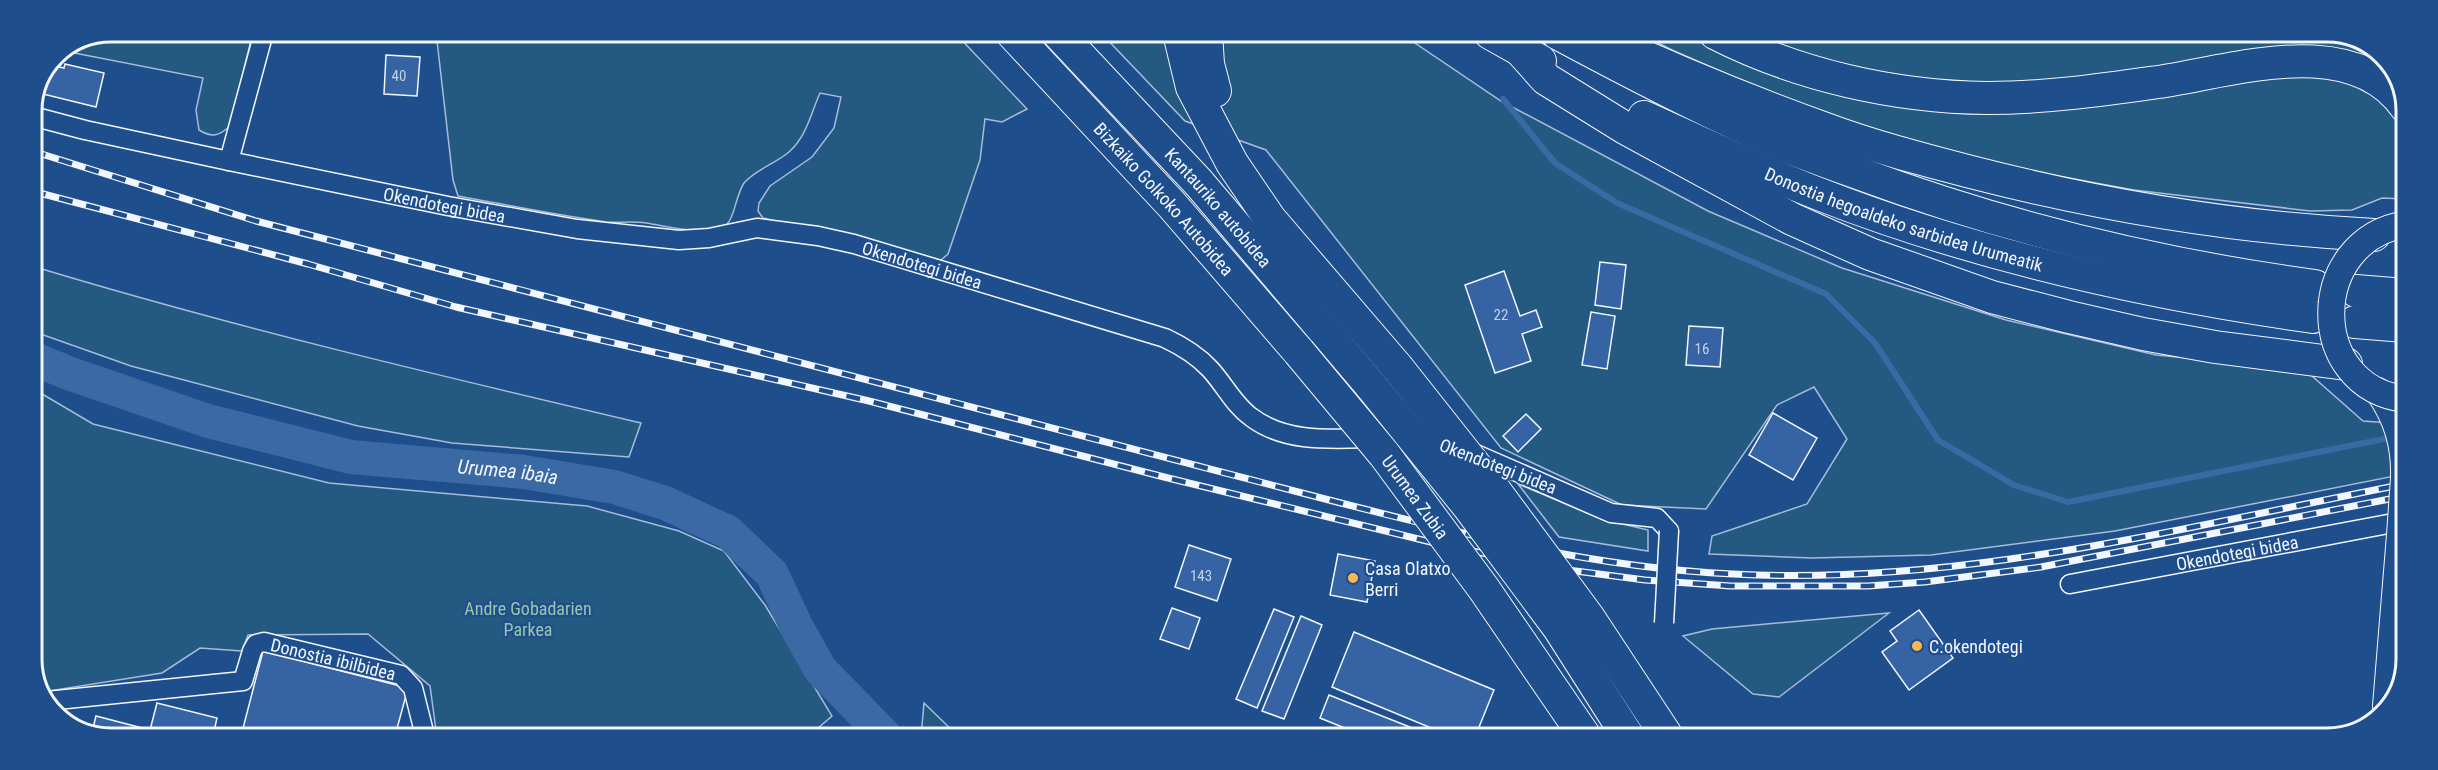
<svg xmlns="http://www.w3.org/2000/svg" width="2438" height="770" font-family="'Roboto Condensed',sans-serif">
  <style>
    .green { fill: #245a82; stroke: #a8bbd7; stroke-width: 1.5 }
    .lines { fill: none; stroke-linecap: round; stroke-linejoin: round }
    .stream { stroke: #3b69a3; stroke-width: 6 }
    .river { stroke: #3b69a3; stroke-width: 34 }
    .building { fill: #3563a3; stroke: #f2f6ff; stroke-width: 1.5 }
    .minor-casing { stroke: #f2f6ff; stroke-width: 21 }
    .secondary-casing { stroke: #f2f6ff; stroke-width: 28 }
    .motorway-casing { stroke: #f2f6ff; stroke-width: 34 }
    .minor { stroke: #1f4e8c; stroke-width: 18 }
    .secondary { stroke: #1f4e8c; stroke-width: 26 }
    .motorway { stroke: #1f4e8c; stroke-width: 32 }
    .rail-casing { stroke: #f2f6ff; stroke-width: 7 }
    .rail { stroke: #1f4e8c; stroke-width: 4.5; stroke-dasharray: 14; stroke-linecap: butt }
    .minor-bridge-casing { stroke: #f2f6ff; stroke-width: 21; stroke-linecap: butt }
    .secondary-bridge-casing { stroke: #f2f6ff; stroke-width: 28; stroke-linecap: butt }
    .motorway-bridge-casing { stroke: #f2f6ff; stroke-width: 34; stroke-linecap: butt }
    .minor-bridge { stroke: #1f4e8c; stroke-width: 18 }
    .secondary-bridge { stroke: #1f4e8c; stroke-width: 26 }
    .motorway-bridge { stroke: #1f4e8c; stroke-width: 32 }
    .poi-dot { fill: #ffb74d; stroke: #1f4e8c; stroke-width: 2 }
    .labels { text-anchor: middle; dominant-baseline: central; stroke-width: 4.5; stroke-linejoin: round; paint-order: stroke }
    .number-label { font-size: 15px; fill: #c3d1e8 }
    .street-label { font-size: 18px; fill: #f2f6ff; stroke: #1f4e8c }
    .poi-label { font-size: 18px; fill: #f2f6ff; stroke: #1f4e8c; text-anchor: start }
    .park-label { font-size: 18px; fill: #97c8a6; stroke: #1f4e8c }
    .water-label { font-size: 20px; font-style: italic; fill: #f2f6ff; stroke: #1f4e8c }
    .rim { fill: none; stroke: #f2f6ff; stroke-width: 3 }
  </style>
  <rect width="100%" height="100%" fill="#1f4e8c"/>
  <path class="green" d="M111 32H253L230 126C219 136 212 138 199 130L196 110 203 78 64 51Z
    M436 32 955 33 1027 109 1002 122 985 119 980 160 948 254 940 261 763 218 758 211 759 203 770 186 812 157 834 128 841 97 820 93C811 113 807 136 789 152 775 164 756 169 744 183 736 195 734 219 727 224 708 238 667 226 646 223 633 221 619 223 606 222 556 215 507 205 458 196L453 180Z
    M1101 33H1400L1501 101 1708 211 1842 268 2006 320 2156 355 2304 369 2363 421 2405 424V474L2115 531 1931 555 1812 558 1709 554 1712 536 1807 504 1847 439 1814 387 1777 405 1706 509 1622 505 1501 448 1266 150 1185 121Z
    M1639 33 2348 34 2387 59 2406 105V199L2382 198 2352 210 2310 211 2134 190 2008 167 1836 122 1672 50Z
    M32 266C233 327 437 375 641 423L629 457 452 443 358 426 131 366 32 331Z
    M32 388 93 424 329 483 587 506 679 531 724 551 765 605 832 716 817 729 822 737 442 736 436 730 430 686 368 634 248 635 242 651 200 648 162 673 43 692 32 665Z
    M1518 484 1602 519 1648 530V551L1559 537Z
    M1889 613 1779 697 1753 694 1683 636 1712 629Z
    M924 703 959 737H921Z"/>
  <g class="lines">
    <path class="stream" d="M1503 99 1555 163 1617 203 1826 294 1875 343 1938 440 2014 485 2068 502 2394 437"/>
    <path class="river" id="s1" d="M32 358 68 373 208 421 351 457 524 472 614 487 665 503 728 532 772 574 796 626 820 669 886 737"/>
  </g>
  <path class="building" d="M386 55 420 57 417 96 384 94Z
    M65 64 104 73 96 107 43 94 51 65 64 68Z
    M1600 262 1626 265 1621 309 1595 305Z
    M1504 271 1520 316 1536 310 1542 327 1522 334 1531 361 1495 373 1465 285Z
    M1591 312 1615 316 1607 369 1582 365Z
    M1689 326 1723 328 1720 367 1686 365Z
    M1773 413 1817 438 1793 480 1749 455Z
    M1526 414 1541 429 1518 452 1503 436Z
    M1189 545 1231 559 1217 601 1175 587Z
    M1338 554 1375 561 1367 602 1330 595Z
    M1172 608 1200 618 1189 649 1160 639Z
    M1274 609 1294 617 1257 708 1236 699Z
    M1919 610 1953 658 1909 690 1882 652 1897 641 1890 631Z
    M1301 616 1322 625 1284 719 1262 711Z
    M1354 632 1494 690 1475 737H1453L1332 687Z
    M263 651 408 688 395 736H241Z
    M1329 695 1435 737H1367L1320 718Z
    M157 703 217 718 213 736H90L78 728 92 732 96 716 150 730Z"/>
  <g class="lines">
    <defs>
      <g id="minor">
        <path id="s2" d="M32 116 85 130 229 161 448 206 577 229 679 240 709 238 757 228 818 236 854 244 1165 338C1182 346 1197 355 1210 369 1224 384 1234 405 1251 417 1297 452 1363 433 1416 439"/>
        <path d="M229 161 264 32"/>
        <path d="M1469 451 1611 513 1657 518 1669 531"/>
        <path id="s3" d="M2070 584 2404 521"/>
        <path id="s4" d="M47 701 243 681 252 651 256 644 264 642 401 675 413 688 425 736"/>
      </g>
      <path id="secondary" d="M2378 391C2397 418 2405 445 2404 478
        M2386 706 2400 535"/>
      <g id="motorway">
        <path id="s5" d="M1012 33 1172 205 1299 352"/>
        <path id="s6" d="M1058 33 1199 183 1372 387"/>
        <path d="M1179 33 1192 87 1232 163 1270 219 1397 367"/>
        <path d="M1206 33 1208 64 1215 91"/>
        <path d="M1490 33 1540 61"/>
        <path d="M1557 33C1624 69 1691 104 1760 135 1792 150 1825 161 1858 173 2006 228 2159 265 2315 286"/>
        <path d="M1592 33C1668 68 1745 100 1823 128 1871 146 1921 159 1971 172 2103 206 2238 228 2374 235"/>
        <path d="M1715 33C1797 75 1894 97 1987 98 2045 98 2101 90 2158 82 2234 71 2352 30 2406 107"/>
        <path d="M1521 51 1546 79 1625 128 1792 219 1870 254 1992 297 2069 317 2143 334 2215 347 2346 364"/>
        <path id="s7" d="M1644 117C1702 143 1760 171 1819 194 1978 256 2144 293 2313 317"/>
        <path d="M2356 291 2405 295"/>
        <path d="M2355 322 2405 326"/>
      </g>
    </defs>
    <use href="#minor" class="minor-casing"/>
    <use href="#secondary" class="secondary-casing"/>
    <use href="#motorway" class="motorway-casing"/>
    <use href="#minor" class="minor"/>
    <use href="#secondary" class="secondary"/>
    <use href="#motorway" class="motorway"/>
    <defs>
      <path id="rail" d="M32 151 256 221 1329 500C1462 534 1595 568 1733 574 1961 586 2183 527 2405 484
        M32 191 308 264 456 307 869 401 1164 477 1443 545 1560 569 1645 580 1730 586H1868L1925 582 2041 567 2405 496"/>
    </defs>
    <use href="#rail" class="rail-casing"/>
    <use href="#rail" class="rail"/>
    <defs>
      <path id="minor-bridge" d="M1664 623 1669 531"/>
      <path id="secondary-bridge" d="M2405 399C2306 387 2307 240 2406 224
        M2400 535 2404 478"/>
      <g id="motorway-bridge">
        <path id="s8" d="M1299 352 1384 454 1484 589 1586 738"/>
        <path d="M1397 367 1496 492 1589 618 1668 738"/>
        <path d="M1372 387 1469 507 1559 628 1629 738"/>
      </g>
    </defs>
    <use href="#minor-bridge" class="minor-bridge-casing"/>
    <use href="#secondary-bridge" class="secondary-bridge-casing"/>
    <use href="#motorway-bridge" class="motorway-bridge-casing"/>
    <use href="#minor-bridge" class="minor-bridge"/>
    <use href="#secondary-bridge" class="secondary-bridge"/>
    <use href="#motorway-bridge" class="motorway-bridge"/>
  </g>
  <g class="poi-dot">
    <circle cx="1353" cy="578" r="6"/>
    <circle cx="1917" cy="646" r="6"/>
  </g>
  <g class="labels">
    <g class="number-label">
      <text x="399" y="76">40</text>
      <text x="1501" y="315">22</text>
      <text x="1702" y="349">16</text>
      <text x="1201" y="576">143</text>
    </g>
    <g class="street-label">
      <text stroke="none"><textPath href="#s5" startOffset="225">Bizkaiko Golkoko Autobidea</textPath></text>
      <text stroke="none"><textPath href="#s2" startOffset="422">Okendotegi bidea</textPath></text>
      <text stroke="none"><textPath href="#s6" startOffset="237">Kantauriko autobidea</textPath></text>
      <text stroke="none"><textPath href="#s7" startOffset="280">Donostia hegoaldeko sarbidea Urumeatik</textPath></text>
      <text stroke="none"><textPath href="#s2" startOffset="908">Okendotegi bidea</textPath></text>
      <text transform="translate(1498 466) rotate(21)">Okendotegi bidea</text>
      <text stroke="none"><textPath href="#s8" startOffset="186">Urumea Zubia</textPath></text>
      <text stroke="none"><textPath href="#s3" startOffset="170">Okendotegi bidea</textPath></text>
      <text stroke="none"><textPath href="#s4" startOffset="316">Donostia ibilbidea</textPath></text>
    </g>
    <g class="poi-label">
      <text x="1365" y="568">Casa Olatxo<tspan x="1365" dy="21">Berri</tspan></text>
      <text x="1929" y="646">C.okendotegi</text>
    </g>
    <g class="park-label">
      <text x="528" y="608">Andre Gobadarien<tspan x="528" dy="21">Parkea</tspan></text>
    </g>
    <g class="water-label">
      <text stroke="none"><textPath href="#s1" startOffset="492">Urumea ibaia</textPath></text>
    </g>
  </g>
  <path d="M0 0H2438V770H0ZM111 42H2327A69 69 0 0 1 2396 111V659A69 69 0 0 1 2327 728H111A69 69 0 0 1 42 659V111A69 69 0 0 1 111 42Z" fill="#1f4e8c" fill-rule="evenodd"/>
  <path class="rim" d="M111 42H2327A69 69 0 0 1 2396 111V659A69 69 0 0 1 2327 728H111A69 69 0 0 1 42 659V111A69 69 0 0 1 111 42Z"/>
</svg>
